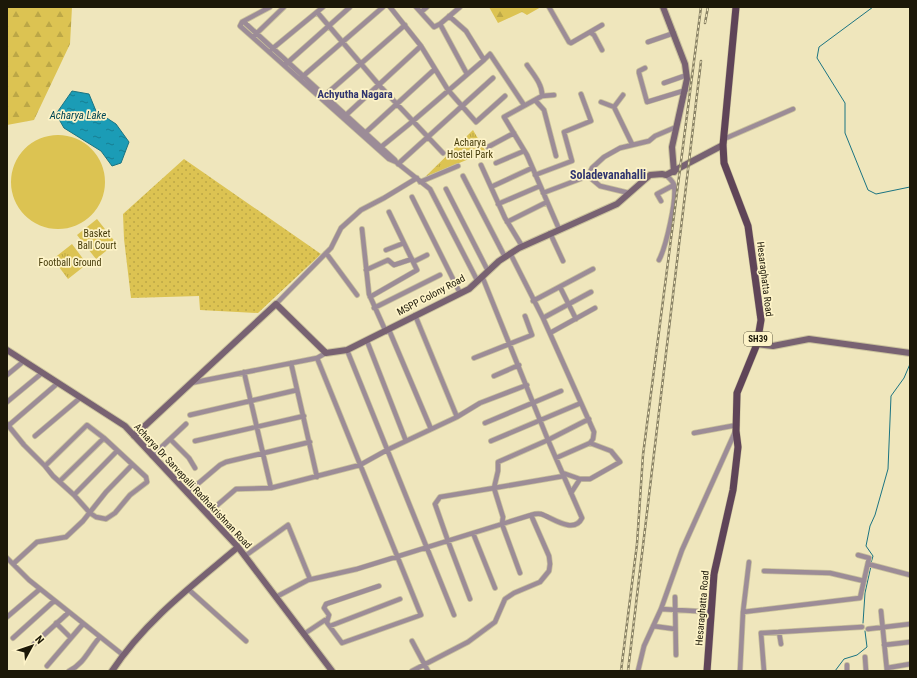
<svg xmlns="http://www.w3.org/2000/svg" width="917" height="678" font-family="'Roboto Condensed',sans-serif">
  <style>
    .grass { fill: url(#grass-dots) }
    .forest { fill: url(#forest-firs) }
    .park { fill: url(#park-tufts) }
    .pitch { fill: #dcc352 }
    .water { fill: url(#water-ripples); stroke: #1b7482 }
    .lines { fill: none; stroke-linecap: round; stroke-linejoin: round }
    .stream { stroke: #1b7482; stroke-width: 1 }
    .street-casing { stroke: #c9c19c; stroke-width: 6 }
    .secondary-casing { stroke: #c9c19c; stroke-width: 8 }
    .primary-casing { stroke: #c9c19c; stroke-width: 8 }
    .street { stroke: #9c8c97; stroke-width: 4.5 }
    .secondary { stroke: #786272; stroke-width: 6 }
    .primary { stroke: #5f4458; stroke-width: 7 }
    .rail-casing { stroke: #898265; stroke-width: 2.5 }
    .rail { stroke: #fdf3c8; stroke-width: 1; stroke-dasharray: 3; stroke-linecap: butt }
    .labels { text-anchor: middle; dominant-baseline: central; stroke-width: 3.5; stroke-linejoin: round; paint-order: stroke }
    .shield { fill: #fdf3c8; stroke: #605a42; stroke-width: 1 }
    .shield-label { font-size: 9px; font-weight: bold; fill: #1c1808 }
    .park-label { font-size: 10px; fill: #453b09; stroke: #fdf3c8 }
    .street-label { font-size: 10px; fill: #1c1808; stroke: #fdf3c8 }
    .neighbourhood-label { font-size: 11px; font-weight: bold; fill: #30356f; stroke: #fdf3c8 }
    .water-label { font-size: 11px; font-style: italic; fill: #004755; stroke: #fdf3c8 }
    .quarter-label { font-size: 12px; font-weight: bold; fill: #30356f; stroke: #fdf3c8 }
  </style>
  <defs>
    <pattern id="grass-dots" width="8" height="8" patternUnits="userSpaceOnUse"><rect width="8" height="8" fill="#dcc352"/><path d="M2 2h.1M6 6h.1" fill="none" stroke="#bca746" stroke-width="1.8" stroke-linecap="round"/></pattern>
    <pattern id="forest-firs" width="22" height="20" patternUnits="userSpaceOnUse"><rect width="22" height="20" fill="#dcc352"/><path d="M5 1l3.5 6h-7zM16 11l3.5 6h-7z" fill="#bca746"/></pattern>
    <pattern id="park-tufts" width="24" height="20" patternUnits="userSpaceOnUse"><rect width="24" height="20" fill="#dcc352"/><path d="M3 7l-1-3M5 7V3M7 7l1-3M15 17l-1-3M17 17v-4M19 17l1-3" fill="none" stroke="#bca746"/></pattern>
    <pattern id="water-ripples" width="26" height="14" patternUnits="userSpaceOnUse"><rect width="26" height="14" fill="#1b9cb6"/><path d="M2 4q2-2 4 0t4 0M15 11q2-2 4 0t4 0" fill="none" stroke="#177e92"/></pattern>
  </defs>
  <rect width="100%" height="100%" fill="#efe6bc"/>
  <path class="grass" d="M184 159 321 254 258 313 200 310 199 296 131 298 124 239 123 214Z"/>
  <path class="forest" d="M7 7H72L70 44 34 120 7 125Z
    M489 7H541L527 15 522 12 498 23Z"/>
  <path class="park" d="M473 130 486 152 425 177Z
    M72 244 87 264 68 279 53 259Z"/>
  <path class="pitch" d="M11 182a47 47 0 1 1 94 0a47 47 0 1 1-94 0Z
    M97 219 116 243 96 259 77 235Z"/>
  <path class="water" d="M72 91 89 94 96 111 116 124 129 142 121 163 112 166 101 151 64 128 56 114Z"/>
  <g class="lines">
    <path class="stream" d="M873 7 819 47 817 58 845 103V133L868 190 876 194 910 187
      M871 563 873 556 866 546 870 526 875 515 888 469 891 396 904 378 910 364
      M863 623 865 593 871 566
      M835 671 844 659 857 655 867 647 865 631"/>
    <defs>
      <path id="street" d="M270 7 242 22 240 26 389 159 396 162 430 189 477 280
        M390 7 421 46 448 90 476 122 505 96
        M416 7 434 27 440 24 467 74
        M549 7 569 42 571 43 590 32 594 35 602 50
        M317 12 379 85 443 153
        M421 12 427 7
        M449 16 466 31 484 60 490 54 524 105
        M244 22 395 160 396 162
        M440 24 460 7
        M590 32 602 25
        M254 36 284 7
        M648 42 674 33
        M272 49 323 7
        M286 64 350 7
        M527 65C533 74 543 85 542 96
        M645 68 639 71V73L647 102 686 90
        M302 77 383 7
        M664 83 687 75
        M554 95 542 96 504 117 527 155 559 229
        M623 95 614 107 632 144
        M324 96 405 25
        M535 100 544 110 556 156
        M601 102 614 107
        M346 115 421 46
        M364 134 435 69
        M724 139 793 109
        M381 147 413 121 484 60
        M488 147 514 133
        M496 163 524 151
        M398 164 493 78
        M481 165 505 218 522 246
        M535 175 572 161 564 132 591 121 581 94
        M463 176 505 257
        M588 176 600 186 629 193
        M420 182 458 166
        M491 187 532 168
        M446 189 488 271
        M543 193 588 176 592 168 604 157 620 148 649 141 655 136 676 127
        M412 197 460 293
        M661 201 657 194 674 185
        M498 204 540 186
        M507 222 547 202
        M362 229 369 294 386 332
        M550 233 563 261
        M386 250 404 243
        M326 253 357 295
        M510 253 543 318 594 432 593 439 590 443 556 458
        M659 260C666 247 677 199 674 185 673 181 669 178 666 175
        M413 262 427 255
        M366 270 388 260 394 265 412 259
        M482 276 548 440 582 518C574 535 551 517 541 514 537 513 534 514 531 515
        M560 287 576 319
        M370 297 417 270 389 212
        M533 301 593 269
        M276 304 331 248 341 228 361 210 384 198 417 178
        M374 308 440 275
        M415 315 457 417
        M543 318 591 292
        M389 330 431 429
        M550 333 595 308
        M367 341 406 441
        M347 350 454 615
        M474 358 532 335 525 316
        M291 363 317 477
        M244 372 271 488
        M7 375 24 361
        M494 376 519 365
        M191 383 317 358 326 353
        M7 402 42 373
        M190 415 297 390
        M485 423 561 391
        M7 424 24 445 45 466 87 425 104 438 60 481
        M8 426 58 383
        M694 433 737 425
        M35 436 80 398
        M170 439 189 458 195 468
        M195 441 304 416
        M491 441 581 403
        M152 456 186 424
        M45 466 53 476 74 495 90 513 96 517 106 519 115 513 130 495 147 482 146 477 104 438
        M563 473 580 479
        M187 493 220 465 226 462 310 442
        M571 493 580 479H590L620 462 611 451 590 443
        M74 495 117 451
        M207 514 236 489 271 488 360 465 387 450 457 417 480 403 527 385
        M473 533 495 588
        M245 556 288 525 310 579
        M7 558 29 580 123 655
        M13 564 37 542 66 537 83 521 106 492 132 465
        M868 564 910 575
        M764 571 830 573 864 581
        M520 573 502 524 503 517 494 488 564 476
        M188 589 246 641
        M276 597 308 580 357 569 531 515 549 556 550 564 549 571 540 582 514 593 505 599 495 622 468 642 412 671
        M675 597 676 655
        M470 599 448 541 435 504 440 497 494 488 498 471V462L548 440 589 419
        M661 609 711 612
        M881 611 887 671
        M743 612 860 598 869 558 858 555
        M7 617 40 589
        M327 622 329 615 324 608 326 604 379 586
        M56 623 71 638
        M330 626 400 599
        M653 626 675 629
        M868 629 910 624
        M779 632 781 644
        M304 634 325 620 342 643 421 615 317 358
        M13 638 54 601
        M412 641 428 671
        M34 644 68 613
        M884 645 910 642
        M865 657 866 671
        M847 665V671
        M47 666 83 624
        M887 668 910 664
        M69 671C84 664 89 649 100 637
        M638 671 644 646 661 609 682 550 735 432
        M740 671 743 612 749 562
        M764 671 761 633 862 627"/>
      <path id="secondary" d="M663 7 685 64 687 79 672 147 674 172
        M757 344 773 346 809 339 910 353
        M7 350 125 426 238 547 332 671
        M134 436 276 304 326 353 347 350 469 289 499 261 519 248 617 204 650 175 662 174 666 175 723 145
        M112 671C145 621 193 585 238 547"/>
      <path id="primary" d="M707 671 714 574 733 490 738 447 736 431 737 393 757 344 761 320 748 226 724 163 723 145 736 7"/>
    </defs>
    <use href="#street" class="street-casing"/>
    <use href="#secondary" class="secondary-casing"/>
    <use href="#primary" class="primary-casing"/>
    <use href="#street" class="street"/>
    <use href="#secondary" class="secondary"/>
    <use href="#primary" class="primary"/>
    <defs>
      <path id="rail" d="M705 23 708 7
        M621 671 637 544 643 455 701 7
        M628 671 701 61"/>
    </defs>
    <use href="#rail" class="rail-casing"/>
    <use href="#rail" class="rail"/>
  </g>
  <g class="labels">
    <rect class="shield" x="744" y="332" width="28" height="14" rx="3"/>
    <g class="shield-label">
      <text x="758" y="339">SH39</text>
    </g>
    <g class="park-label">
      <text x="470" y="142">Acharya<tspan x="470" dy="12">Hostel Park</tspan></text>
      <text x="97" y="233">Basket<tspan x="97" dy="12">Ball Court</tspan></text>
      <text x="70" y="262">Football Ground</text>
    </g>
    <g class="street-label">
      <text transform="translate(765 279) rotate(83)">Hesaraghatta Road</text>
      <text transform="translate(431 295) rotate(-28)">MSPP Colony Road</text>
      <text transform="translate(193 486) rotate(47)">Acharya Dr Sarvepalli Radhakrishnan Road</text>
      <text transform="translate(702 608) rotate(-85)">Hesaraghatta Road</text>
    </g>
    <g class="neighbourhood-label">
      <text x="355" y="94">Achyutha Nagara</text>
    </g>
    <g class="water-label">
      <text x="78" y="115">Acharya Lake</text>
    </g>
    <g class="quarter-label">
      <text x="608" y="175">Soladevanahalli</text>
    </g>
  </g>
  <rect width="917" height="678" fill="none" stroke="#1c1808" stroke-width="16"/>
  <g transform="translate(32 646) rotate(50)" stroke="#fdf3c8" stroke-width="3" paint-order="stroke">
  <path d="M0-3L7 15L0 10L-7 15Z" fill="#1c1808"/>
  <text y="-6" font-size="11" font-weight="bold" text-anchor="middle" fill="#1c1808">N</text>
  </g>
</svg>
